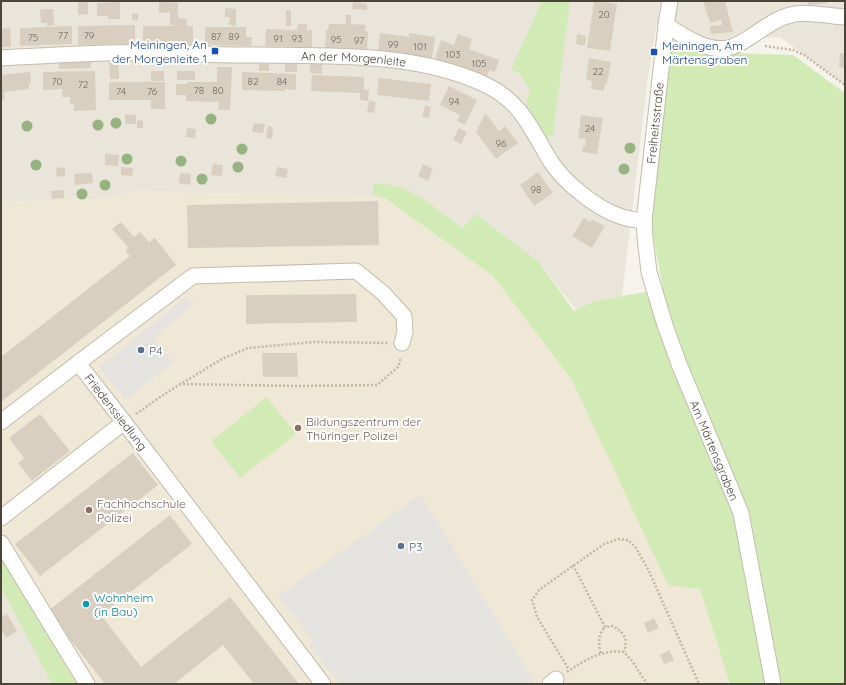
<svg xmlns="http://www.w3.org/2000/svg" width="846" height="685" font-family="Quicksand,sans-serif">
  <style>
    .residential { fill: #eae5da }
    .education { fill: #efe8d6 }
    .green { fill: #d2eab5 }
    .parking { fill: #e5e3e0 }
    .building { fill: #d8cfc1 }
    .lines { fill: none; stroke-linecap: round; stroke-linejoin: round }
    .minor-casing { stroke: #c2bbae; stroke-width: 17 }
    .path { stroke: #c4b79f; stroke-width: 2.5; stroke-dasharray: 2 2; stroke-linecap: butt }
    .minor { stroke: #fff; stroke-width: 15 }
    .tree { fill: #97b381 }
    .transit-dot { fill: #1a4fb4; stroke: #fff; stroke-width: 1.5 }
    .service-dot { fill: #5c6f8a; stroke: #fff; stroke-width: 1.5 }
    .education-dot { fill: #8d6e63; stroke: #fff; stroke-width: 1.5 }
    .culture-dot { fill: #0f9aa8; stroke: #fff; stroke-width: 1.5 }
    .labels { text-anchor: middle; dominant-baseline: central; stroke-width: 4; stroke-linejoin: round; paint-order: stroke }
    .number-label { font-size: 10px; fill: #6e675b }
    .transit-label { font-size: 12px; fill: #164399; stroke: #fff; text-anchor: end }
    .street-label { font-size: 12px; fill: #4b4439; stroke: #fff }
    .service-label { font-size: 12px; fill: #4e5e75; stroke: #fff; text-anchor: start }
    .education-label { font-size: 12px; fill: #785e54; stroke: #fff; text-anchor: start }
    .culture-label { font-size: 12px; fill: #0d838f; stroke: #fff; text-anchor: start }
  </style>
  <rect width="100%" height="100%" fill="#f6f3ec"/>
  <path class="residential" d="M1 1H845V85L780 37 715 41 657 22 648 77 622 296 594 301 576 310 538 261 476 214 462 228 432 205 373 184V195L189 193 136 190 123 195 97 199 1 202Z
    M1 587 14 610 52 684H1Z"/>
  <path class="education" d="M136 190 189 193 373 195 385 199 493 276 572 380 617 475 700 589 730 684H77L38 620 1 557V202L97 199 123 195Z"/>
  <path class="green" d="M542 1H570L553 135 546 138 526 104 530 90 520 74 511 69Z
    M676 39 706 52 793 55 845 93V684H730L700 589 668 585 572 380 493 276 386 199 373 195V184C379 184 386 184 392 185 419 192 440 211 462 228L476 214 538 261 574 311 594 301 663 289 651 225 668 46Z
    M267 397 296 434 240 478 211 441Z
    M1 557 38 620 77 684H52L1 587Z"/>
  <path class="parking" d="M187 296 194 304 153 338 173 362 126 400 99 367Z
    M421 495 535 683 534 684H340L309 646 314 642 278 596Z"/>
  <path class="building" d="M78 1H88V14L78 15Z
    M159 1 178 3V18L187 19V26H193V45L143 44V26H178L170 25V12L159 13Z
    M594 1 617 4 610 51 587 48Z
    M703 1H725L733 32 711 34 710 26 722 25 721 20 710 23Z
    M808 1H828V3L808 5Z
    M120 2V19H108V16H97V3Z
    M353 2 367 4V10L352 9Z
    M225 8 236 9V26L229 25 230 17H225Z
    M46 9H53L54 25 47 26V23H41L40 10Z
    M286 10H291V26H286Z
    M132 13 138 14V21L132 20Z
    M346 15H351V24L366 25 365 31 368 32 367 49 325 48 326 30H328L329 24H346Z
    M298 24H307V30H312V47L265 46 266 29 297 30Z
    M135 25V44L78 45V26Z
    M72 26V44L20 46V28Z
    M205 27H246V37H252L251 46 205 45Z
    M10 28 11 47H1V29Z
    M380 33 409 37V33L435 37 432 58 378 51Z
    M458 34 472 39 469 49 499 60 495 72 490 70 487 76 435 59 441 40 454 45Z
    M577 34 586 36 585 46 576 44Z
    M840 53H845V68L839 67Z
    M589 58 611 62 607 84 605 83 604 91 591 89 592 81 586 80Z
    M59 61H91V68L59 69Z
    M285 61 297 62V72H285Z
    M310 62H322V74L310 73Z
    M109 63H119V79H110Z
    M259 64H269V71H259Z
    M217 67H232L230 110H218L219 102 186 101V95H176V84H187V82H217Z
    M95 71 96 110 74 111V104H70V97H62V89L43 90V72Z
    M151 71H164V81H151Z
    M177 71H195V80H177Z
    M30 72 31 83H29V89L4 92 5 99H1V75Z
    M242 72 296 74V90L285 89V91L242 90Z
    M312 75 364 77V89L369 90 368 101 360 100V93L311 91Z
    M379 78 431 84 429 101 377 95Z
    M109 82H165V109H151V100H109Z
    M449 86 477 100 465 125 457 121 460 115 440 105Z
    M369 100 376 102 374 113 367 112Z
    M425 105 431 107 429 118 422 117Z
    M125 114 136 115V124H125Z
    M485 114 487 115 499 131 505 126 518 143 496 159 476 132Z
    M581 115 603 118 597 154 582 152 583 146H585L586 139 578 138Z
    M137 120 143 121V128H137Z
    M254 123 265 124 263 133 252 132Z
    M268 126 273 127 272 139 266 138Z
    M187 128 196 129 195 138 186 137Z
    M459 128 467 132 461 144 453 140Z
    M105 154 119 155 118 166 105 165Z
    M213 164 223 165 222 176 211 175Z
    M423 164 433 169 428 181 418 176Z
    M65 167V176L57 177 56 168Z
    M121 167 133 168 132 176 121 175Z
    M277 167 288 169 286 178 275 176Z
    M538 172 553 193 534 206 520 185Z
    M92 173 93 183 75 185 74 174Z
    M180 173 191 174 190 185 179 183Z
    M64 190V198L52 199 51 191Z
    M378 201 379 245 188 248 187 205Z
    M584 218 590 222 592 219 605 226 592 248 572 236Z
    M121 222 134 237 140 232 149 242 155 238 176 265 1 402V357L130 256 126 252 128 247 112 229Z
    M356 294 357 322 246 324V295Z
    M262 353H297L298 377H263Z
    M40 414 70 451 32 481 18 463 24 458 9 438Z
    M133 453 158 485 40 576 15 544Z
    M170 515 192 544 101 615 141 667 230 597 299 684H254L223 645 174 684H105L48 611Z
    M7 614 17 631 6 638 1 629V618Z
    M654 618 659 628 648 633 644 623Z
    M669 650 674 660 664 664 660 655Z"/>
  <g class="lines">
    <defs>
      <g id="minor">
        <path id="s1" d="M670 1 666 25 644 221 645 237 649 272 665 325 679 364 741 513 773 684"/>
        <path d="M666 25C684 36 705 52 728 48 738 46 747 39 755 34 765 27 776 19 787 16 806 10 826 16 845 17"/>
        <path id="s2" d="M1 58C36 56 72 54 107 53 157 52 207 55 256 55 331 56 417 52 486 85 522 102 532 131 551 162 564 182 595 207 617 215 626 219 635 220 644 221"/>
        <path d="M1 422 78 363"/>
        <path d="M1 518 124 422"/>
        <path d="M1 543 87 684"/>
        <path d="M323 684 124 422 78 363 193 276 356 271 383 293 404 316 405 332 402 343"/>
        <path d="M550 684 556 679"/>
      </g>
    </defs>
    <use href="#minor" class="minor-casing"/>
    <path class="path" d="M765 46 793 50 804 55 845 85
      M179 384 299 386 377 385 398 367 401 357
      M136 414 166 393 199 373 222 359 248 348 314 342 389 343
      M573 565 605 627 613 626C625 634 628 638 624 652
      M601 653C598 643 598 635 605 627
      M568 668 537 617 532 600 539 590 604 544 618 539 628 540 636 548 648 569 699 684
      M567 672C585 660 602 649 624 652L632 661 647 684"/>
    <use href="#minor" class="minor"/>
  </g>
  <g class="tree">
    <circle cx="211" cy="119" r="5.5"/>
    <circle cx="116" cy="123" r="5.5"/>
    <circle cx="98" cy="125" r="5.5"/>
    <circle cx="27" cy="126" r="5.5"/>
    <circle cx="630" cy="148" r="5.5"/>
    <circle cx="242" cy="149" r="5.5"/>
    <circle cx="127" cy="159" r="5.5"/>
    <circle cx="181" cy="161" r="5.5"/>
    <circle cx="36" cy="165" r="5.5"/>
    <circle cx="238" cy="167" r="5.5"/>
    <circle cx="624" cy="169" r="5.5"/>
    <circle cx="202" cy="179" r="5.5"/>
    <circle cx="105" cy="185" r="5.5"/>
    <circle cx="82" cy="194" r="5.5"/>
  </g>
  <g class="transit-dot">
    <rect x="211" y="47" width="8" height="8" rx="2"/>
    <rect x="650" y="48" width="8" height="8" rx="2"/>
  </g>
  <g class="service-dot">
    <circle cx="141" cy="350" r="4"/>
    <circle cx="401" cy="546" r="4"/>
  </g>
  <g class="education-dot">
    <circle cx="298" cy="428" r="4"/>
    <circle cx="89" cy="510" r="4"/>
  </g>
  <circle class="culture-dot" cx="86" cy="604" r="4"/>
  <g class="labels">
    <g class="number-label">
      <text x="604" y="14">20</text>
      <text x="63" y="35">77</text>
      <text x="89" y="35">79</text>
      <text x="216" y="36">87</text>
      <text x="234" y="36">89</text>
      <text x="33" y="37">75</text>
      <text x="278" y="38">91</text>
      <text x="297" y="38">93</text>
      <text x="336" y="39">95</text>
      <text x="359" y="40">97</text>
      <text x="393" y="44">99</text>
      <text x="420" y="46">101</text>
      <text x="453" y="54">103</text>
      <text x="479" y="63">105</text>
      <text x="598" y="71">22</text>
      <text x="57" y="81">70</text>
      <text x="253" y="81">82</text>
      <text x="282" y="81">84</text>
      <text x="83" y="84">72</text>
      <text x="199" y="90">78</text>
      <text x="218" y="90">80</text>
      <text x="121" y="91">74</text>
      <text x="152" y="91">76</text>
      <text x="454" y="101">94</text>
      <text x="590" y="128">24</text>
      <text x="501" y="143">96</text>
      <text x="536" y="189">98</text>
    </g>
    <g class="transit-label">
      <text x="207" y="44">Meiningen, An<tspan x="207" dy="14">der Morgenleite 1</tspan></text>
      <text x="662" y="45" text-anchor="start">Meiningen, Am<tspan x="662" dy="14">Märtensgraben</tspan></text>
    </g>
    <g class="street-label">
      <text stroke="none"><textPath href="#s2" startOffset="353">An der Morgenleite</textPath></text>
      <text transform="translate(655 123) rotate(-84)">Freiheitsstraße</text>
      <text transform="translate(116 412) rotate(52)">Friedenssiedlung</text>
      <text stroke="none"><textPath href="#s1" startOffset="463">Am Märtensgraben</textPath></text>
    </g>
    <g class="service-label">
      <text x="149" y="350">P4</text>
      <text x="409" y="546">P3</text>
    </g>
    <g class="education-label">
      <text x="306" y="421">Bildungszentrum der<tspan x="306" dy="14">Thüringer Polizei</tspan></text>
      <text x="97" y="503">Fachhochschule<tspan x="97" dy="14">Polizei</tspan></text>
    </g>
    <g class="culture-label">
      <text x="94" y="597">Wohnheim<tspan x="94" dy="14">(in Bau)</tspan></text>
    </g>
  </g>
  <rect width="846" height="685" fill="none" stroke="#4b4439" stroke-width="4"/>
</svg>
